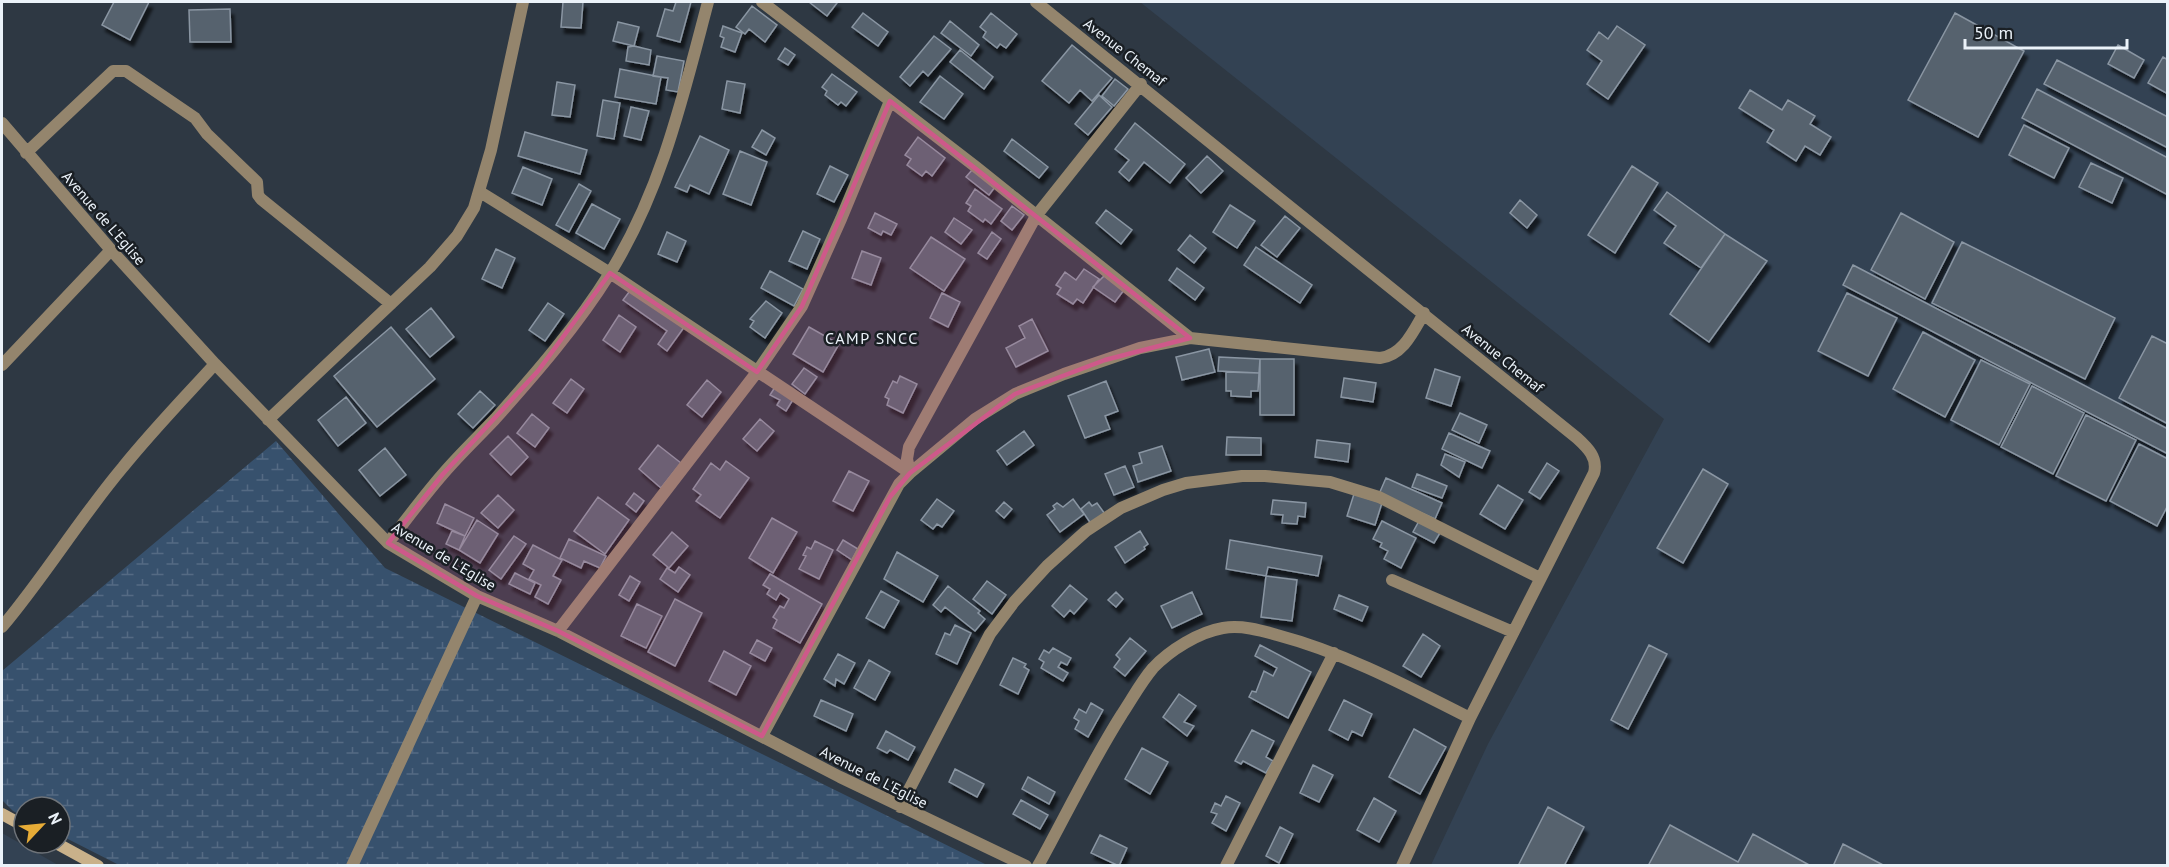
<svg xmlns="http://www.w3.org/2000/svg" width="2169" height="867" font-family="'PT Sans',sans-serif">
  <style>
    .built { fill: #334253 }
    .wetland { fill: url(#wetland-marsh) }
    .building { fill: #57626e; stroke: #8a96a3; stroke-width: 1.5; filter: url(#shadow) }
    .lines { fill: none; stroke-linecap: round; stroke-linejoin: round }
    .street { stroke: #94856d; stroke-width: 12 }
    .secondary { stroke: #c9b18a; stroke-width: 12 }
    .marked { fill: #ce598a; fill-opacity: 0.2; stroke: #ce598a; stroke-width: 4.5; stroke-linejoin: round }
    .labels { text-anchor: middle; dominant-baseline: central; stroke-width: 5; stroke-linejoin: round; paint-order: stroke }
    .street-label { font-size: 15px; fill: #ebf2f9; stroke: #1a1f24 }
    .neighbourhood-label { font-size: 16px; letter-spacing: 1.5px; fill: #ebf2f9; stroke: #1a1f24 }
  </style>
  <defs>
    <pattern id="wetland-marsh" width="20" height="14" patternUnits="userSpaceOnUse" patternTransform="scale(1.5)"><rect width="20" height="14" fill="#37516d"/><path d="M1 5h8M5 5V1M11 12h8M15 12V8" fill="none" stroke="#546a83"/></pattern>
    <filter id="shadow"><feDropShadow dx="3.5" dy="6" stdDeviation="1.5" flood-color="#0009"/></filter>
  </defs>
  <rect width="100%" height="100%" fill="#2e3843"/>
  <path class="built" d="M1140 2H2167V865H1431L1488 744 1664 419Z
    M2 833 58 865H2Z"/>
  <path class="wetland" d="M276 441 385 568 987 865H119L60 835V807H24V817L13 811 2 800V671Z"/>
  <path class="building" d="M114 2H149L130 40 102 25Z
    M563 2H583L581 28 561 27Z
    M676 2H691L680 42 657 36 665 9 673 11Z
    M809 2H835L837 3 827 16Z
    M752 6 777 25 765 42 749 29 745 34 736 27Z
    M230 9 231 42H190L189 10Z
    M863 13 888 32 878 46 852 27Z
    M991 13 1017 34 1006 48 1000 44 997 48 983 37 986 32 980 27Z
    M1955 13 2024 51 1978 137 1908 100Z
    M950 21 979 45 971 56 941 33Z
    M618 22 639 27 634 46 613 41Z
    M723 26 742 33 735 52 721 47 724 38 720 36Z
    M1617 26 1645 45 1608 99 1587 84 1602 61 1587 50 1599 32 1608 39Z
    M934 36 951 49 928 76 923 71 910 86 900 77Z
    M1072 45 1112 78 1092 101 1080 90 1069 103 1042 81Z
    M2118 45 2144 60 2134 78 2108 64Z
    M634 46 651 50 649 65 626 61 628 47Z
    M785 48 795 55 788 65 778 59Z
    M960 50 993 77 984 89 950 62Z
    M657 56 684 61 678 92 666 90 668 78 653 76Z
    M2163 57 2168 60V94L2148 83Z
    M2057 60 2168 117V148L2044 84Z
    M620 69 661 77 656 104 615 97Z
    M832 74 857 92 846 106 841 102 838 105 825 95 827 91 822 87Z
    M940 76 963 94 944 119 920 102Z
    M1115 79 1128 89 1114 106 1102 96Z
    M727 81 745 84 740 113 722 109Z
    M557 82 575 85 570 117 552 115Z
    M2037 89 2168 158V195L2022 118Z
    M1750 90 1782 110 1788 100 1815 116 1810 124 1831 137 1820 155 1805 146 1796 161 1767 142 1774 130 1739 108Z
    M1099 95 1112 107 1088 135 1075 124Z
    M603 100 620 103 614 139 597 136Z
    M631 107 649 111 641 140 624 136Z
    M1135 123 1185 164 1170 183 1144 162 1129 181 1119 172 1129 160 1115 149Z
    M2024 125 2069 148 2054 178 2009 155Z
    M762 130 775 138 766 155 752 147Z
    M525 132 587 150 580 174 518 156Z
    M700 136 729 150 709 194 690 185 687 192 675 187Z
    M918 137 945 158 932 176 926 171 922 176 907 165 911 159 905 155Z
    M1012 139 1048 167 1039 178 1004 151Z
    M740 151 767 162 751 205 723 194Z
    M1207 156 1223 171 1201 193 1186 178Z
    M2091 163 2123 178 2112 203 2079 187Z
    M830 166 848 175 834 202 817 194Z
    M1632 166 1658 183 1615 253 1588 235Z
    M523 167 552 179 542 205 512 193Z
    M972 170 995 187 989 195 966 177Z
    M579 184 591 191 569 232 556 225Z
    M975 189 1002 209 991 224 985 219 983 222 968 211 971 206 966 203Z
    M1667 192 1725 234 1701 268 1664 243 1676 226 1654 210Z
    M1520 200 1537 215 1527 228 1510 213Z
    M592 204 620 219 604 249 576 233Z
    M1230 205 1255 221 1237 248 1213 232Z
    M1012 206 1024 215 1012 230 1001 221Z
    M1106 210 1132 230 1121 244 1096 223Z
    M875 213 897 224 891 235 883 231 881 235 868 228Z
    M1901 213 1954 242 1925 299 1871 270Z
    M1285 216 1300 228 1277 257 1261 245Z
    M954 218 972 230 961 244 945 232Z
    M803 231 820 239 807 269 789 261Z
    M667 232 686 241 677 262 658 254Z
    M992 232 1001 239 987 259 978 253Z
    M1725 234 1767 261 1709 342 1670 314Z
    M1190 235 1206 248 1194 263 1178 250Z
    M931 237 965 259 944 291 910 268Z
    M1962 242 2115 318 2085 379 1932 303Z
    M1256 247 1312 285 1300 303 1244 265Z
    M496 249 515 258 502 288 482 279Z
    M862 251 881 258 871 285 852 278Z
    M1853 265 2168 429V454L1843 285Z
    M1177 268 1204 288 1195 300 1169 280Z
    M1084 269 1099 279 1083 303 1077 299 1073 304 1057 294 1061 288 1056 285 1065 272 1076 280Z
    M770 271 803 289 794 306 761 288Z
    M1104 276 1124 290 1115 302 1093 287Z
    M632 288 685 326 667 351 658 344 667 331 623 300Z
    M942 293 960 302 948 327 930 318Z
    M1847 293 1897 318 1868 376 1818 351Z
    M766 301 782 313 765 338 750 327 754 321 750 319Z
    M548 303 564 314 545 341 529 330Z
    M431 308 454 337 430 357 406 329Z
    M619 315 636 327 620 352 603 340Z
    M1032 319 1048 351 1016 367 1006 348 1025 338 1019 326Z
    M391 327 435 379 377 427 334 376Z
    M809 327 839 344 823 372 793 354Z
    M1923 332 1975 360 1945 417 1893 389Z
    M2152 336 2168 344V424L2119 398Z
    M1209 349 1215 372 1182 380 1176 357Z
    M1219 357 1260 359 1259 373 1218 371Z
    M1260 359H1294V415H1260Z
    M1981 360 2030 384 1999 445 1951 420Z
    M804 368 817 377 805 394 792 384Z
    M1435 369 1460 377 1451 406 1426 398Z
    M1226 372 1259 373 1258 391H1251V397L1231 396V391H1226Z
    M900 376 917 384 903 413 887 405 889 399 885 397 893 381 897 383Z
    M1344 378 1376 383 1373 402 1341 397Z
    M571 379 584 389 567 413 553 403Z
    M707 380 721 392 702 417 687 405Z
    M1106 381 1118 411 1105 416 1110 429 1085 438 1068 396Z
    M2032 386 2084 413 2053 474 2001 447Z
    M775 387 794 398 786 411 777 405 780 400 770 395Z
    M480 391 495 405 473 428 458 414Z
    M346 397 366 423 338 446 318 420Z
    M1460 413 1487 425 1479 443 1452 430Z
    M532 414 549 428 535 447 517 433Z
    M2086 415 2136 440 2106 501 2056 476Z
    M760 419 774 431 757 451 743 439Z
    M1024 431 1034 445 1007 465 997 451Z
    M1449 433 1490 451 1482 468 1442 449Z
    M508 436 528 457 511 475 490 454Z
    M1227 437 1261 438V455H1226Z
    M1317 440 1350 444 1348 462 1315 457Z
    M2139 444 2168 459V505L2157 526 2110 501Z
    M658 445 681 463 661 488 639 469Z
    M1162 446 1171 471 1138 482 1133 466 1142 463 1139 453Z
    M385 448 406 475 380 496 359 470Z
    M1445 454 1465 462 1459 477 1441 465Z
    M726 461 749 478 720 518 696 501 701 495 693 489 711 463 720 470Z
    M1547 463 1559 471 1540 499 1529 492Z
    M1125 466 1134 487 1114 495 1105 474Z
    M1703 469 1728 484 1683 563 1657 548Z
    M849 471 869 481 853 511 833 501Z
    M1417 474 1447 486 1442 498 1412 487Z
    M1386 478 1442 503 1435 519 1379 494Z
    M1498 485 1523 500 1505 529 1480 514Z
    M634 493 644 501 636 512 626 504Z
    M1354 494 1382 503 1375 525 1347 516Z
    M498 495 514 510 498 528 481 513Z
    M598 497 629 520 605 554 574 531Z
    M937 499 954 511 942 527 937 524 933 529 921 520Z
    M1073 499 1084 514 1060 532 1047 515 1055 509 1053 506 1057 503 1063 507Z
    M1273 500 1306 503 1305 517 1298 516 1297 524 1282 523 1283 515 1271 514Z
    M1004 502 1012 509 1004 518 996 511Z
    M1089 502 1092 506 1097 503 1105 514 1091 524 1081 509Z
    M445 504 474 518 465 536 437 523Z
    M772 518 797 532 773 573 749 558Z
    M477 520 498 534 480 563 459 550Z
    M1382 521 1416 538 1401 568 1384 559 1388 551 1380 547 1382 543 1373 539Z
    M1419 521 1440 533 1434 543 1413 532Z
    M452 531 465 536 459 550 446 544Z
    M1140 531 1148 544 1144 547 1145 549 1125 563 1115 547Z
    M672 532 688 546 669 568 653 555Z
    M514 536 526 544 501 579 489 570Z
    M569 539 606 556 600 568 584 561 581 568 560 558Z
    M843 540 858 549 852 560 837 550Z
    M1230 540 1322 556 1318 576 1268 567 1266 576 1226 569Z
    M815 541 833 550 819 579 799 569 806 556 803 555 807 547 811 549Z
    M533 545 562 560 553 576 561 580 548 604 535 597 541 585 529 579 534 570 523 564Z
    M897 552 938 576 923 602 884 579Z
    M679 567 690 575 678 592 660 579 667 568 675 573Z
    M515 573 535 583 530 594 509 584Z
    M770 574 822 604 800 643 773 628 777 620 773 617 780 606 784 608 789 599 780 593 776 600 767 594 770 589 763 585Z
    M630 576 640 582 629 601 619 595Z
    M1266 576 1297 580 1292 621 1261 617Z
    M987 581 1006 595 992 614 973 599Z
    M1070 585 1087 599 1074 614 1070 610 1064 617 1052 606Z
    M948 586 980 611 978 613 985 619 975 631 945 607 941 612 933 605Z
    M881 591 899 601 884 628 866 618Z
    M1116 592 1123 599 1116 607 1108 600Z
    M1192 592 1202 614 1172 628 1161 606Z
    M1339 595 1368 607 1362 621 1334 609Z
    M675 599 702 613 675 666 648 652Z
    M637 604 662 616 646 648 621 636Z
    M955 625 971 633 957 664 936 654 945 633 950 635Z
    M1423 634 1440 646 1421 677 1403 666Z
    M1130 638 1146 651 1125 676 1114 667 1120 659 1116 655Z
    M757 640 772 648 765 661 750 653Z
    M1260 645 1311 672 1288 718 1249 697 1252 691 1256 692 1264 671 1273 676 1277 668 1255 656Z
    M1649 645 1667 654 1628 729 1611 720Z
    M1053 648 1071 658 1067 665 1061 662 1058 667 1068 673 1063 681 1041 668 1044 662 1039 659 1044 650 1049 653Z
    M724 651 751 666 736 695 709 681Z
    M838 654 855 663 844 684 836 679 835 686 824 679Z
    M1013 658 1026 664 1024 667 1029 670 1018 694 1000 685Z
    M869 660 890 672 875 700 854 688Z
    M1179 694 1196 706 1184 722 1194 726 1187 736 1163 717Z
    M821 700 853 714 846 731 814 716Z
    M1344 700 1372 714 1362 736 1352 731 1348 740 1329 730Z
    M1091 703 1103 710 1088 737 1075 729 1079 721 1074 718 1079 709 1086 713Z
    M1414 729 1446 747 1420 794 1389 777Z
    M1252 730 1274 741 1266 757 1273 761 1266 773 1243 761 1241 764 1235 761Z
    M886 731 915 747 908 760 890 750 887 753 877 748Z
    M1142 748 1168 762 1150 794 1125 779Z
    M1313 765 1333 775 1319 802 1300 793Z
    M955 769 984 784 977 797 949 782Z
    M1028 777 1055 792 1049 804 1022 789Z
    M1226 796 1240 803 1226 831 1212 823 1217 814 1211 812 1215 803 1221 806Z
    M1374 798 1396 811 1379 842 1357 830Z
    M1021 800 1048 815 1040 829 1013 814Z
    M1548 807 1584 827 1564 866H1518Z
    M1670 825 1738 862 1753 834 1811 866H1648Z
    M1280 827 1293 834 1279 863 1266 856Z
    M1100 835 1127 848 1119 866 1091 853Z
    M1843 844 1885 866H1837L1834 864Z"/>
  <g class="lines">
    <path class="street" d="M762 2 976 167 1190 338
      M1036 2 1577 438C1588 448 1598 458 1594 473L1470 718 1402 866
      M2 123 111 250 215 364 388 543 477 596 558 631 840 777 1026 866
      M26 153 113 71H126L195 118 207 134 257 182 258 195 261 199 391 304
      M480 192 610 273 910 473
      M2 365 111 250
      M268 420 430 267 457 236 474 208 491 150 523 2
      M910 473 907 459 909 447 1036 216 1141 84
      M388 543C406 520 423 497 442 475 458 456 477 438 495 419 536 373 577 326 610 273 662 189 683 96 708 2
      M1392 580 1513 632
      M2 627C45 576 80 518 123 467 152 431 184 398 215 364
      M558 631 757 372 802 306 841 219 890 101
      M762 736 899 484 910 473 975 419 1015 394 1064 374 1140 348 1190 338 1380 358C1403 355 1413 332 1424 313
      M900 807 990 634 1014 602 1047 566 1086 531 1121 508 1163 490 1186 483 1242 476H1265L1330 482 1379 497 1540 578
      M352 866 477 596
      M1038 866C1066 815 1091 763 1122 714 1132 699 1141 682 1153 668 1170 650 1199 632 1223 628 1241 625 1260 630 1277 635 1345 653 1407 686 1470 718
      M1226 866 1334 653"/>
    <path class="secondary" d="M2 814 24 826
      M56 843 98 866"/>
  </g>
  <path class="marked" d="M890 101 1190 338 1105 360 1015 394 910 473 890 497 762 736 558 631 477 596 388 543 443 474 538 371 610 273 757 372 802 306Z"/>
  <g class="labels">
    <g class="street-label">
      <text transform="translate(1125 52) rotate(38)">Avenue Chemaf</text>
      <text transform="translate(104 218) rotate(49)">Avenue de L'Eglise</text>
      <text transform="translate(1503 358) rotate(39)">Avenue Chemaf</text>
      <text transform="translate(444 556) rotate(31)">Avenue de L'Eglise</text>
      <text transform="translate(874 777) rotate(27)">Avenue de L'Eglise</text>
    </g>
    <g class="neighbourhood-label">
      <text x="872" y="338">CAMP SNCC</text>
    </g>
  </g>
  <rect width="2169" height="867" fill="none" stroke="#ebf2f9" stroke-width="6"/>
  <g transform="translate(42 825) rotate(64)"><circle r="28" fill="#1a1f24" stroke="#6e7379" stroke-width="1.5"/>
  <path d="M0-4.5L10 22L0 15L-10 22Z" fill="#e7ac37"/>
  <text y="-9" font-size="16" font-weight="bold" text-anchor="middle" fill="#ebf2f9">N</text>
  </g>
  <path d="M1965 39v9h162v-9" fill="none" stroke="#ebf2f9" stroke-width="3"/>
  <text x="1974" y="39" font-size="18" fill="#ebf2f9" stroke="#1a1f24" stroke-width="4.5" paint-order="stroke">50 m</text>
</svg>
